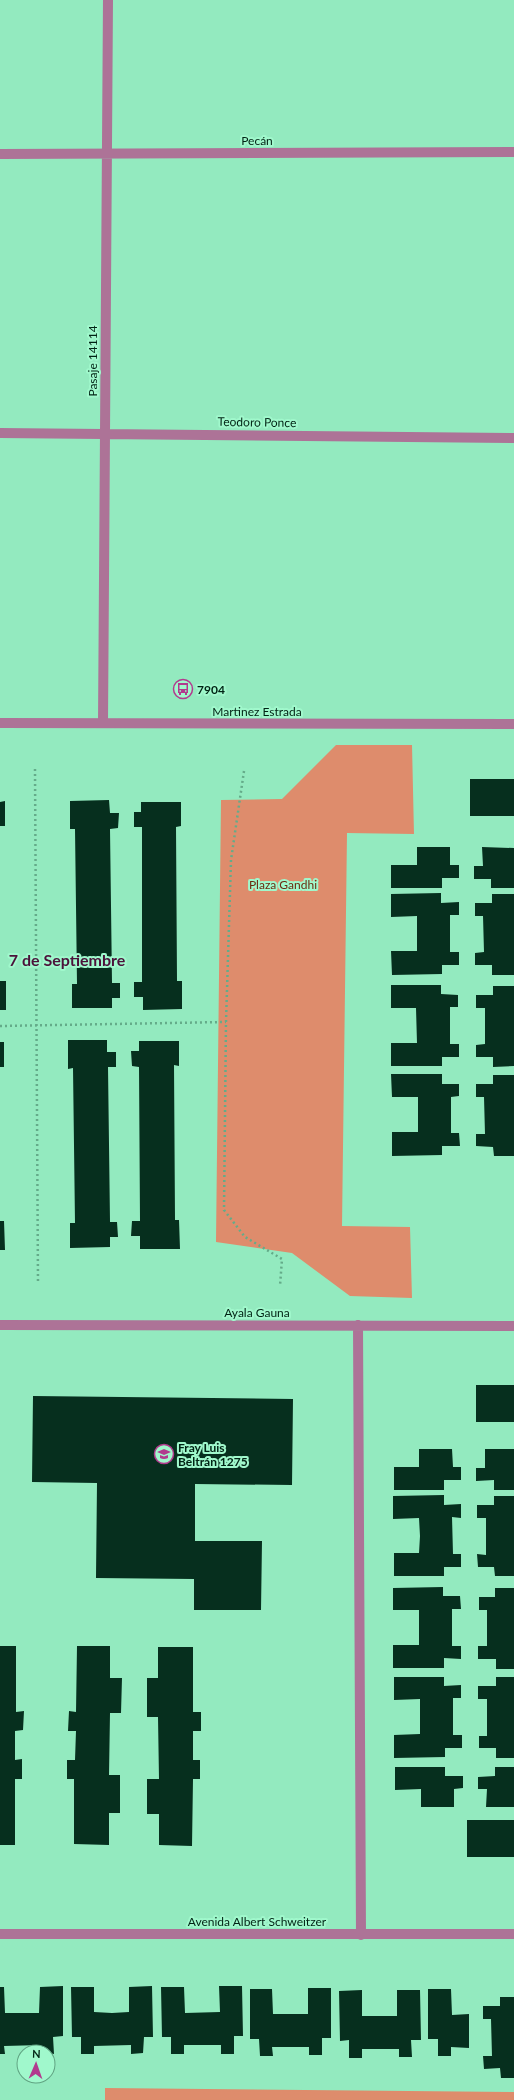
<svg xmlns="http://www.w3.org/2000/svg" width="514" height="2100" font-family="Lato,sans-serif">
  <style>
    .green { fill: #de8c6c }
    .building { fill: #062f1e }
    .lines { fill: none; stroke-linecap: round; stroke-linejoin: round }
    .path { stroke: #64ab89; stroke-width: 2.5; stroke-dasharray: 2 3; stroke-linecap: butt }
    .minor { stroke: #ad7397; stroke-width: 10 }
    .labels { text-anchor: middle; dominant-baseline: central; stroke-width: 4; stroke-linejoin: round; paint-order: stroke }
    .street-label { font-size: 12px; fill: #002314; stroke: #a0f8cc }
    .poi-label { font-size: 12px; font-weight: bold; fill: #002314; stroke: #a0f8cc; text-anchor: start }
    .park-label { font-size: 12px; fill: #6b2b10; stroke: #a0f8cc }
    .district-label { font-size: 16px; font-weight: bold; fill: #4b113a; stroke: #a0f8cc }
  </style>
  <rect width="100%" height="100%" fill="#93eabf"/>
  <path class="green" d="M336 745H412L414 834 347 833 342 1226 410 1227 412 1298 350 1296 292 1253 216 1242 221 800 282 799Z
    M105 2088 514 2092V2100H105Z"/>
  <path class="building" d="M470 779H514V816H470Z
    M109 800 110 813H119L118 828 110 829 112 983H120V998H112V1008H72V984H77L75 829H70V801Z
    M5 801V826H0V802Z
    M141 802H181V826L176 827 177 981H182V1009L143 1010V997H134V982H142V827H134V812H141Z
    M417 847H450V865H459V878H442V888H391V865H417Z
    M482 847 514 848V888H491V879H474V866H483Z
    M441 893V903L459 902V915H450V952H459V965H442V974L392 975 391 951H417V916L391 917V894Z
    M492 894H514V975H492V965H475V953L484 952 483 916H475V903H492Z
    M0 981H6V1010H0Z
    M391 985H441V994L458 995V1007H450V1044H459V1057H442V1066H391V1043H417L416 1008H391Z
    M493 986H514V1066L493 1067V1057H476V1045L485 1044V1008H476V995H493Z
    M68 1040H107V1052H116V1067H108L110 1222H117L118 1237H110V1247L70 1248V1223H75L73 1068 68 1069Z
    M139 1041H179V1066L174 1065 175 1220H179L180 1249H140V1236H131L132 1221H140L139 1067 132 1066 131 1051H139Z
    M0 1042H4V1067H0Z
    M391 1074H442V1084H459V1096L451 1097V1133H459L460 1146H442V1155L392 1156V1132H418V1097H392Z
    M493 1075H514V1156H494L493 1147 476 1146V1134H485L484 1097H476V1084H493Z
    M0 1221H4L5 1250H0Z
    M476 1385H514V1422H476Z
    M33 1396 293 1399 292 1485 195 1484V1541H262L261 1610H194V1579L96 1578 97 1483 32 1482Z
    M419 1449H452L453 1467H461V1480H444V1490H394V1467H419Z
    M485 1449H514V1490H494V1480L476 1481V1468H485Z
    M444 1495V1505L461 1504V1518L452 1517 453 1554H461V1567H444V1576H394V1553H419L420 1536 419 1518 393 1519V1496Z
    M494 1496H514V1576H495L494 1567H478L477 1554 486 1555V1518H477V1505H494Z
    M443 1587V1596H460L461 1609H452V1646H461V1659L444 1658V1668H393V1645H419V1610H393V1588Z
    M495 1588H514V1669H496V1659H478V1646H487V1610H479V1597H495Z
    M0 1646H16V1712L24 1711 23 1730 15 1731V1760L22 1759V1779H15V1845H0Z
    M77 1646H110V1678H122L121 1713H110L109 1775H120V1813H109V1845L74 1844V1779H67V1760H75L76 1731H68L69 1711 76 1712Z
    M158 1647H193V1712H201V1731H193V1760H200V1779H193L192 1846 159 1845V1814H147V1779H159L158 1717H147V1678H158Z
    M394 1677H444V1686L461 1685V1698H453V1735H462V1748H445V1757L394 1758V1735L420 1734V1699L394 1700Z
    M496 1677H514V1758H496V1748H479V1736H487V1699H478V1686H496Z
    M395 1767H445V1776H463V1788L454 1789V1807H421V1789L395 1790Z
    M495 1767H514V1807H486L487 1789H478V1777L495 1776Z
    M467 1820H514V1857H467Z
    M63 1986V2036L53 2037 54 2054 41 2052V2045L4 2046 5 2054H0V1987H4L5 2013H39L40 1987Z
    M152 1986 153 2037H144L143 2053 131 2054V2045L94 2046V2054H81V2037H72L71 1987H94V2012L112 2013 129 2012V1987Z
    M219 1986H242L243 2036H234V2054H221V2045H184V2054H171V2037H162L161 1987H184L185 2013 220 2012Z
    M308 1988H331V2038H322V2055H309V2047H272L273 2056H260L259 2039H250V1989H272L273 2014H308Z
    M428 1989H451L452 2015 469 2014V2048L451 2047V2056H438V2039H428Z
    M362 1990V2016H397V1990H420L421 2040H411L412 2057H399V2049H362V2058H349V2040L340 2041 339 1991Z
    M500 1997H514V2078H501L500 2068 484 2069 483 2056H492L491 2019H483V2006H500Z"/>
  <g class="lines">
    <path class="path" d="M35 769 38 1283
      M244 771 231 860 226 1022 224 1210 245 1237 282 1259 280 1286
      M0 1026 226 1022"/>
    <path class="minor" d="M0 154 514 152
      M0 433 514 438
      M0 723 514 724
      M103 723 108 0
      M0 1325 514 1326
      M358 1325 361 1935
      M0 1934H514"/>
  </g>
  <defs>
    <symbol id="bus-ring" viewBox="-11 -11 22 22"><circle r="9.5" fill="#a0f8cc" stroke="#b23a8e" stroke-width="1.5"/><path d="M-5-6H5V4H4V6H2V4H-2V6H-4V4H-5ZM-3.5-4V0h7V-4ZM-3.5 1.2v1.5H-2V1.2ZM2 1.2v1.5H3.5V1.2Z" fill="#b23a8e"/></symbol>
    <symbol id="school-ring" viewBox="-11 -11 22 22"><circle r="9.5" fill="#a0f8cc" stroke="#b23a8e" stroke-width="1.5"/><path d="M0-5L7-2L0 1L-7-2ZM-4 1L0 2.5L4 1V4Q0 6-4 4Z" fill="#b23a8e"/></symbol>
  </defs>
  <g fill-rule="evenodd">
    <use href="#bus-ring" x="172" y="678" width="22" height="22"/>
    <use href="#school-ring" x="153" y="1443" width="22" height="22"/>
  </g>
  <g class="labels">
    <g class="street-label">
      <text x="257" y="140">Pecán</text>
      <text transform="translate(92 361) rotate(-90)">Pasaje 14114</text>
      <text transform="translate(257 422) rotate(1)">Teodoro Ponce</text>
      <text x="257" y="711">Martinez Estrada</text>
      <text x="257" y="1312">Ayala Gauna</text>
      <text x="257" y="1921">Avenida Albert Schweitzer</text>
    </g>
    <g class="poi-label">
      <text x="197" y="689">7904</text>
      <text x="178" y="1447">Fray Luis<tspan x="178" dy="14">Beltrán 1275</tspan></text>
    </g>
    <g class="park-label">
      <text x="283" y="884">Plaza Gandhi</text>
    </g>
    <g class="district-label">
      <text x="67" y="959">7 de Septiembre</text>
    </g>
  </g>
  <g transform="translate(36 2064) rotate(2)"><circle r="19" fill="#a0f8cc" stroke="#60a382"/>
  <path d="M0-3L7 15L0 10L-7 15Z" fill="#b23a8e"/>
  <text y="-6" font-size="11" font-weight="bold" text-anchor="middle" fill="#002314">N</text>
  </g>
</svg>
